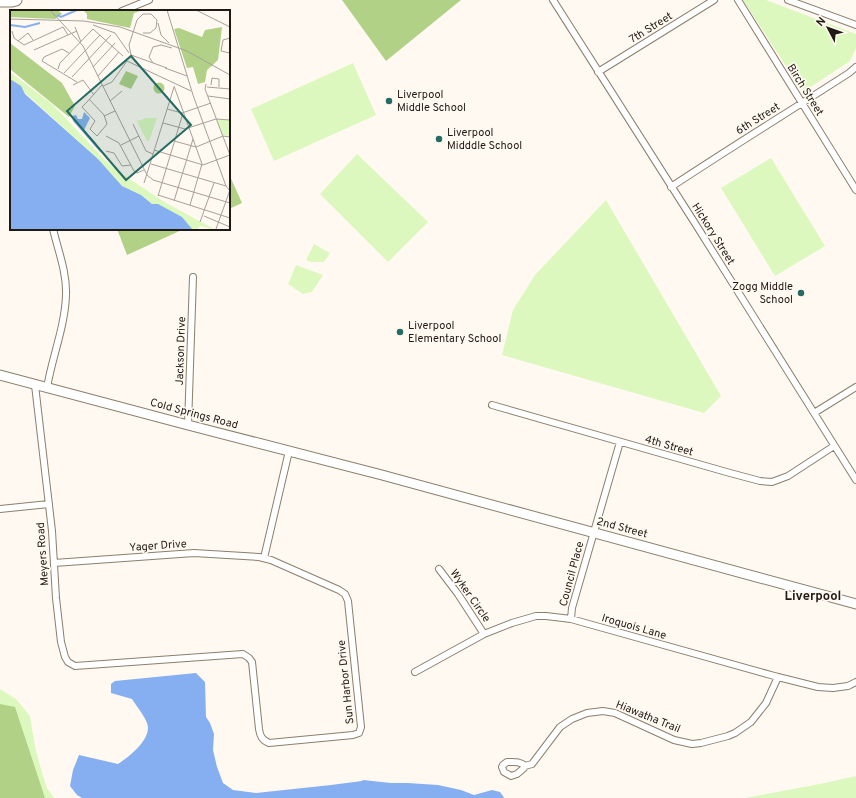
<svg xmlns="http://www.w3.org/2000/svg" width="856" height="798" font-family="Overpass,sans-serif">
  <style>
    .green { fill: #ddf8be }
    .forest { fill: #b1d187 }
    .water { fill: #85aff0 }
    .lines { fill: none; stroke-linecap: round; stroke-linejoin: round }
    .minor-casing { stroke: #8b7f6d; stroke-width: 8 }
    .primary-casing { stroke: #8b7f6d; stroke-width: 11 }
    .motorway-casing { stroke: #8b7f6d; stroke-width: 13 }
    .minor { stroke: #fff; stroke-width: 6 }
    .primary { stroke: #fff; stroke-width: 9 }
    .motorway { stroke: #fff; stroke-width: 11 }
    .poi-dot { fill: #246c63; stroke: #fff9f1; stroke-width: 1.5 }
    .labels { text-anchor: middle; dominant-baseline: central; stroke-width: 3.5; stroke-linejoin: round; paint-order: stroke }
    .street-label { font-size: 11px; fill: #201a14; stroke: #fff9f1 }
    .poi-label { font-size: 11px; fill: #201a14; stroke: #fff9f1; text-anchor: start }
    .quarter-label { font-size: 13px; font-weight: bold; fill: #201a14; stroke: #fff9f1 }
    .inset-river { fill: none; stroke: #85aff0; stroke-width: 2 }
    .inset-road { fill: none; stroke: #a6a099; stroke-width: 1 }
    .view { fill: #246c63; fill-opacity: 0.15; stroke: #246c63; stroke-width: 2 }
    .inset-edge { fill: none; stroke: #201a14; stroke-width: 2 }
  </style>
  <rect width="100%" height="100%" fill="#fff9f1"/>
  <path class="green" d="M743 0H766L856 34V48L850 61 803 92Z
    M353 63 376 115 274 161 251 109Z
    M357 154 428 222 388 262 320 194Z
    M771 158 825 246 775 276 721 188Z
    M606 200 721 396 704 413 502 355 513 310 535 275Z
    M314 244 330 253 324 262H311L306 260Z
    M296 265 323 275 312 292 303 294 288 284Z
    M0 689 16 699 30 716 35 747 41 769 47 788 54 798H0Z
    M856 776V798H745L820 784Z"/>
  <path class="forest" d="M342 0H461L386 61Z
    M229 174 242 203 229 209Z
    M117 229H184L127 255Z
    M0 704 15 707 45 798H0Z"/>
  <path class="water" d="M196 673 205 682 206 717 210 723 214 734 213 750 217 767 223 783 233 790 256 793 331 785 362 781 363 780 391 783H408L438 785 461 790 474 795 492 790 500 792 503 796 504 798H82L77 795 70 786 73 770 79 755 118 764C129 757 153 738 147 723 144 715 137 707 132 699L111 693V684L115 681Z"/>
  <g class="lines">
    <defs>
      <path id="minor" d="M553 0 698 228 856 480
        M738 0 856 190
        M788 0 856 25
        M122 11 149 0
        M598 72 714 0
        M671 187C730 148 790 111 849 73L856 67
        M35 385 52 531 56 598 61 642 65 657 68 662 75 666 243 654 249 658 252 662 259 729C260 736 262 740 269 743L353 735 359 733 361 727 348 601 345 594 339 590 271 560 259 557 194 553 54 563
        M47 388C52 357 65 327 66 295 67 273 58 250 53 229
        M492 405 730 473 760 481 772 482 788 476 834 446
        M814 413 856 387
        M188 425 193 277
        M0 509 49 504
        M264 558 289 451
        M439 569 458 594 484 634
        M571 619 572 608 620 442
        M415 672 484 634 512 623 536 616H546L571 619 778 677 818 687 833 688 848 686 856 682
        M507 762C514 762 520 761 525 766L524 768 517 774 511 776 504 772 502 767 503 765Z
        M525 766 532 764 560 727 572 719 587 713 603 711 615 713 674 740 692 744 701 743 728 736 735 733 751 722 766 703 778 677"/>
      <path id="primary" d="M0 375 188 425 382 475 856 604"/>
      <path id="motorway" d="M0 1H12L16 0"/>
    </defs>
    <use href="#minor" class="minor-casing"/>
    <use href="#primary" class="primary-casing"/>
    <use href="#motorway" class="motorway-casing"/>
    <use href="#minor" class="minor"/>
    <use href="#primary" class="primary"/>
    <use href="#motorway" class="motorway"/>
  </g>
  <g class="poi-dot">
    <circle cx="389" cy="101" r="4"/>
    <circle cx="439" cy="139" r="4"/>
    <circle cx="801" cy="293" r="4"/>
    <circle cx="400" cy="332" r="4"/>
  </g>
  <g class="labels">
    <g class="street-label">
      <text transform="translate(651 28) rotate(-32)">7th Street</text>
      <text transform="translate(805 90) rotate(58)">Birch Street</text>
      <text transform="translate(758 119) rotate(-32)">6th Street</text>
      <text transform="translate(713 234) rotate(58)">Hickory Street</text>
      <text transform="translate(181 351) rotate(-88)">Jackson Drive</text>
      <text transform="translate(194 414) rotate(15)">Cold Springs Road</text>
      <text transform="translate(669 446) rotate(16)">4th Street</text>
      <text transform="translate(622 528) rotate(15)">2nd Street</text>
      <text transform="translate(158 546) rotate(-4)">Yager Drive</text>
      <text transform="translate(43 554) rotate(-94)">Meyers Road</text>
      <text transform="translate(572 574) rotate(-75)">Council Place</text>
      <text transform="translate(470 596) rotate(55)">Wyker Circle</text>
      <text transform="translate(634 627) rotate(16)">Iroquois Lane</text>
      <text transform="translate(346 682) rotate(-96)">Sun Harbor Drive</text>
      <text transform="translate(648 717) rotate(22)">Hiawatha Trail</text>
    </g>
    <g class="poi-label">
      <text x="397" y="95">Liverpool<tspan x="397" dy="13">Middle School</tspan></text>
      <text x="447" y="133">Liverpool<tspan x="447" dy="13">Midddle School</tspan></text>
      <text x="793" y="287" text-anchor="end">Zogg Middle<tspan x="793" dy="13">School</tspan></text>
      <text x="408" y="326">Liverpool<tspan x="408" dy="13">Elementary School</tspan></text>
    </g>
    <g class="quarter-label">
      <text x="813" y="597">Liverpool</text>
    </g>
  </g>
  <g transform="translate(10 10)">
    <rect width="220" height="220" fill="#fff9f1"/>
    <path d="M0 62 43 95 98 153 115 166 156 193 206 220 190 216 187 220H183L172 207 142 194 131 185 112 176 88 149 0 69ZM136 108H147L139 131H137L127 111ZM207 109 220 110V126L213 125Z" fill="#ddf8be"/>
    <path d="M0 0H48L52 4 45 9 0 7ZM73 0H133L124 3 120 18 77 9V4ZM212 17 208 50 197 60 195 72 188 74 183 57 177 58 164 19 169 18 192 27 195 20ZM0 33 52 73 65 96 59 107 0 59ZM116 61 128 66 121 79 109 74ZM143.5 78a5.5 5.5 0 1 1 11 0a5.5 5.5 0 1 1-11 0Z" fill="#b1d187"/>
    <path d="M0 69 11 76 15 84 88 149 112 176 131 185 142 194H148L172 207 183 220H0ZM74 102 80 108 74 120 86 133 91 143 63 111 62 106 66 105 68 109H72Z" fill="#85aff0"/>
    <path class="inset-river" d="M47 5 51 7 67 0M0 15 15 17 30 13"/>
    <path class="inset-road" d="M40 0 73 36 137 165 143 170 220 193M157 0 183 85 216 176 220 181M186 0 220 17M0 9 74 11 110 17 177 41 220 65M148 13 151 25 159 33M83 15 105 23 119 43M65 17 71 32M2 21 4 28 14 35 53 17 58 25M133 23H140L146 18 147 10 141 4H133L127 10 119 35 121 45 157 58M220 28 213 30 211 41 220 43M8 31 18 23 23 30M24 40 67 21M59 43 52 39 34 47 32 51 67 72M143 53 139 47 143 37 151 35 162 38M83 57 105 33M155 58 177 66M48 59 50 53 83 19 113 46M54 63 90 25M88 66 109 42M62 67 101 25M196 74 195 79 220 145M63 75 73 70 84 85M201 75 202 68 209 69V77M93 76 102 72 117 51 181 81M164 76 192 154 180 195M197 77 220 79M198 86 220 89M79 89 94 105 97 114 87 126 80 119 85 111 72 97 77 92 92 75M100 91 112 81M157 99 172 103 201 93M94 106 105 101M153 113 175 119 206 109 220 110M123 114 136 141 143 144M96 126 109 133 124 161 127 163 134 160M164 131 186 137 213 126 220 127M111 135 129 126M144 140 193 155 220 145M96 141 104 143 112 156 121 155M141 154 216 176M134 173 164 77M148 185 220 208M148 186 173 103M164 191 183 129M194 206 220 217M190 212 204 173M206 219 220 180"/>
    <path class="view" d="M121 46 181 115 116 170 57 101Z"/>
    <rect width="220" height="220" class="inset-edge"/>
  </g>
  <g transform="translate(828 28) rotate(311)" stroke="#fff9f1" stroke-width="3" paint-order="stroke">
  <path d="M0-3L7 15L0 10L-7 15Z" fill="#201a14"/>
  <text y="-6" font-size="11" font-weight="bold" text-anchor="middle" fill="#201a14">N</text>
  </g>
</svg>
